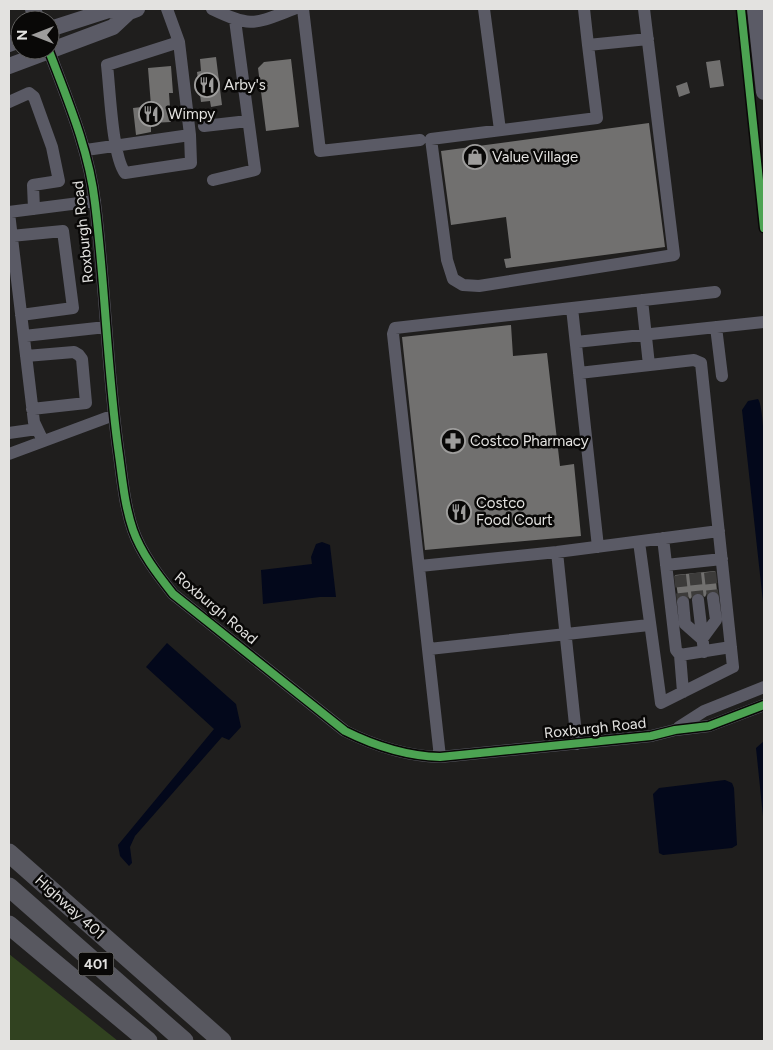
<svg xmlns="http://www.w3.org/2000/svg" width="773" height="1050" font-family="Figtree,sans-serif">
  <style>
    .green { fill: #314220 }
    .water { fill: #03081b }
    .building { fill: #71706f }
    .lines { fill: none; stroke-linecap: round; stroke-linejoin: round }
    .minor-tunnel { stroke: #3c3b3a; stroke-width: 12; stroke-dasharray: 12 6; stroke-linecap: butt }
    .minor { stroke: #5a5a65; stroke-width: 12 }
    .major { stroke: #5b5b66; stroke-width: 16 }
    .highway { stroke: #585860; stroke-width: 19 }
    .cycleway-casing { stroke: #090807; stroke-width: 11 }
    .cycleway { stroke: #4ca352; stroke-width: 8 }
    .labels { text-anchor: middle; dominant-baseline: central; stroke-width: 5; stroke-linejoin: round; paint-order: stroke }
    .shield { fill: #090807; stroke: #a2a19f; stroke-width: 1 }
    .shield-label { font-size: 14px; font-weight: bold; fill: #e3e2e0 }
    .poi-label { font-size: 15px; fill: #e3e2e0; stroke: #090807; text-anchor: start }
    .street-label { font-size: 15px; fill: #e3e2e0; stroke: #090807 }
  </style>
  <rect width="100%" height="100%" fill="#1f1e1d"/>
  <path class="green" d="M9 954 118 1041H9Z"/>
  <path class="water" d="M758 399C769 413 764 581 764 611L742 410 748 401Z
    M322 542 330 545 336 597H320L263 604 261 570 312 564 311 557 316 544Z
    M167 643 236 704 241 727 229 740 222 737 135 836 130 847 132 863 129 866 120 856 118 845 214 729 146 667Z
    M764 741V826L756 748Z
    M725 780 732 783 734 788 737 845 732 848 663 855 659 853 653 794 659 788Z"/>
  <path class="building" d="M216 57 222 105 211 107 210 101 201 102 197 72 201 71 200 59Z
    M291 59 299 127 266 131 258 68 264 62Z
    M720 60 724 86 710 88 706 62Z
    M171 66 173 93H169L171 122 151 123V132L136 135 133 108 151 106 148 68Z
    M687 82 690 93 679 97 676 86Z
    M649 123 665 247 506 268 504 259 511 258 506 217 451 225 441 151Z
    M511 325 513 356 547 353 560 466 574 464 581 536 425 550 402 337Z
    M715 571 717 591H708L705 597 697 592 690 599 686 594 678 596 675 575Z"/>
  <g class="lines">
    <path class="minor-tunnel" d="M710 572 713 598
      M695 573 698 600
      M680 575 683 602"/>
    <path class="minor" d="M167 9 179 42 107 65C110 90 112 155 125 173L191 163 190 135 179 42
      M212 9C252 28 254 24 294 9
      M303 9 320 151 420 140
      M484 9 500 130
      M584 9 588 45
      M644 9 674 255 479 286 463 285 453 279 447 260 431 139 597 118 588 45 648 39
      M49 51C68 101 89 150 95 203 105 284 107 367 118 448 122 475 124 504 133 530 141 553 158 575 173 594L345 731C375 746 405 756 440 757L651 736 675 730 709 726 764 705
      M9 102 29 93 34 97 52 147 59 181 33 185 34 209
      M204 126 248 121
      M86 150 190 135
      M213 180 255 170 235 20
      M9 212 95 201
      M9 213 34 422 43 441
      M11 236 63 231 73 308 21 315
      M642 300 649 365
      M716 327 722 376
      M24 336 106 327
      M576 342 764 322
      M26 356 74 352 79 355 82 359 86 403 32 409
      M579 373 694 360 701 363 733 667 661 703 639 542
      M9 433 37 429
      M9 454 114 415
      M663 538 676 650 680 655 683 692
      M598 547 572 308 715 292
      M557 552 577 744
      M666 565 722 559
      M420 566 557 552 719 531
      M698 600 704 652
      M683 602 685 624 702 639 716 620 713 598
      M429 649 649 625
      M680 655 731 647
      M679 727 704 711 764 687
      M440 757 393 334 395 328 572 308"/>
    <path class="major" d="M33 9 37 20
      M755 9 764 92
      M50 29 109 10 129 12
      M9 44 20 40
      M9 66 113 27 129 12 137 9"/>
    <path class="highway" d="M9 853 222 1041
      M9 887 184 1041
      M9 925 148 1041"/>
    <defs>
      <path id="cycleway" d="M741 9 764 228
        M49 51C68 101 89 150 95 203 105 284 107 367 118 448 122 475 124 504 133 530 141 553 158 575 173 594L345 731C375 746 405 756 440 757L651 736 675 730 709 726 764 705"/>
    </defs>
    <use href="#cycleway" class="cycleway-casing"/>
    <use href="#cycleway" class="cycleway"/>
  </g>
  <defs>
    <symbol id="restaurant-ring" viewBox="-11 -11 22 22"><circle r="9.5" fill="#090807" stroke="#9e9d9c" stroke-width="1.5"/><path d="M-5-6h1v4h1v-4h1v4h1v-4h1v5L-1.5 .5V6h-2V.5L-5-1ZM5-6V6H3V1.5H1.5Q1.5-4 5-6Z" fill="#9e9d9c"/></symbol>
    <symbol id="shop-ring" viewBox="-11 -11 22 22"><circle r="9.5" fill="#090807" stroke="#9e9d9c" stroke-width="1.5"/><path d="M-5-2.5h2.3a2.7 3.5 0 0 1 5.4 0H5L5.5 6h-11ZM-1.5-2.5h3a1.5 2.3 0 0 0-3 0Z" fill="#9e9d9c"/></symbol>
    <symbol id="pharmacy-ring" viewBox="-11 -11 22 22"><circle r="9.5" fill="#090807" stroke="#9e9d9c" stroke-width="1.5"/><path d="M-2-6h4v4h4v4h-4v4h-4v-4h-4v-4h4Z" fill="#9e9d9c"/></symbol>
  </defs>
  <g fill-rule="evenodd">
    <use href="#restaurant-ring" x="193" y="71" width="28" height="28"/>
    <use href="#restaurant-ring" x="137" y="100" width="28" height="28"/>
    <use href="#shop-ring" x="461" y="143" width="28" height="28"/>
    <use href="#pharmacy-ring" x="439" y="427" width="28" height="28"/>
    <use href="#restaurant-ring" x="445" y="498" width="28" height="28"/>
  </g>
  <g class="labels">
    <rect class="shield" x="78.5" y="952.5" width="35" height="23" rx="4"/>
    <g class="shield-label">
      <text x="96" y="964">401</text>
    </g>
    <g class="poi-label">
      <text x="224" y="85">Arby's</text>
      <text x="168" y="114">Wimpy</text>
      <text x="492" y="157">Value Village</text>
      <text x="470" y="441">Costco Pharmacy</text>
      <text x="476" y="503">Costco<tspan x="476" dy="17">Food Court</tspan></text>
    </g>
    <g class="street-label">
      <text transform="translate(83 232) rotate(-96)">Roxburgh Road</text>
      <text transform="translate(216 608) rotate(40)">Roxburgh Road</text>
      <text transform="translate(595 728) rotate(-6)">Roxburgh Road</text>
      <text transform="translate(70 907) rotate(42)">Highway 401</text>
    </g>
  </g>
  <rect width="773" height="1050" fill="none" stroke="#e3e2e0" stroke-width="20"/>
  <g transform="translate(35 35) rotate(270)"><circle r="24" fill="#090807" stroke="#605f5e"/>
  <path d="M0-4L9 19L0 12L-9 19Z" fill="#9e9d9c"/>
  <text y="-8" font-size="14" font-weight="bold" text-anchor="middle" fill="#e3e2e0">N</text>
  </g>
</svg>
